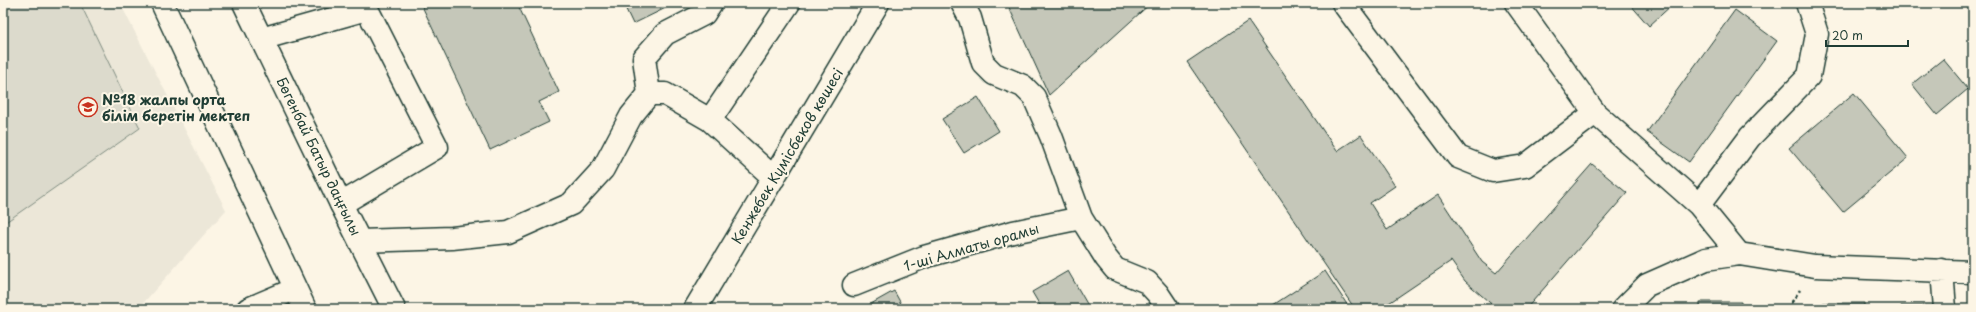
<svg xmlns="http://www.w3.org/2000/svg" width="1976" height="312" font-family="'Playpen Sans',sans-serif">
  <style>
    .built { fill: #ece7d8 }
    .green { fill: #dcdacc; stroke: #7e8c80 }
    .building { fill: #c5c7b9; stroke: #1f3d34 }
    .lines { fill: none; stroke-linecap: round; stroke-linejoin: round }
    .minor-casing { stroke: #1f3d34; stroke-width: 25 }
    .major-casing { stroke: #1f3d34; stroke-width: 25 }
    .path { stroke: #1f3d34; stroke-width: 2.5; stroke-dasharray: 4 3; stroke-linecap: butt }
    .minor { stroke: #fcf5e5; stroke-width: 22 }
    .major { stroke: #fcf5e5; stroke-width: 22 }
    .labels { text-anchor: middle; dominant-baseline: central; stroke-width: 4; stroke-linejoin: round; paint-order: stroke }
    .poi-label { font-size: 14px; font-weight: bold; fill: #1f3d34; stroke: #fcf5e5; text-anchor: start }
    .street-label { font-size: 14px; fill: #1f3d34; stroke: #fcf5e5 }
  </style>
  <rect width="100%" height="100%" fill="#fcf5e5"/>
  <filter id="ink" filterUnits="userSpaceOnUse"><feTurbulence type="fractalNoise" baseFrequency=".025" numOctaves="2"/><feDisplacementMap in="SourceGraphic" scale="8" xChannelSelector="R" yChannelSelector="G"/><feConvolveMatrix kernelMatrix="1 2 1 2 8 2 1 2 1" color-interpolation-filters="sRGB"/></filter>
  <g filter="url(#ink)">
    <path class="built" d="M3 3H120L226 210 138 309H3Z"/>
    <path class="green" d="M3 3H80L140 128 3 224Z"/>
    <path class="building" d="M423 3H517L559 92 539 102 549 122 490 150 421 4Z
      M623 3H676L633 24Z
      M1007 3H1151L1049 95Z
      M1629 3H1674L1649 26Z
      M1735 10 1777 41 1689 162 1647 132Z
      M1248 21 1337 151 1361 135 1395 186 1370 203 1387 230 1438 195 1482 262 1496 273 1592 164 1627 193 1526 309H1497L1465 281 1451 261 1380 309H1355L1187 62Z
      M1943 59 1968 89 1937 115 1912 84Z
      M1854 93 1908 158 1843 212 1789 148Z
      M978 97 999 131 964 153 942 119Z
      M1068 271 1090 309H1042L1032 292Z
      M1325 271 1350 309H1267Z
      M894 291 904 309H862Z
      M1700 302H1741V309H1700Z
      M1823 303H1864V309H1823Z
      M1901 306H1942V309H1901Z"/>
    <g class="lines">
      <defs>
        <path id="minor" d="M962 3 970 18 983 63 994 74 1023 86 1034 97 1051 136 1081 218
          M1343 3 1458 157 1493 171 1525 166 1595 113
          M1516 3 1595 113 1699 205 1739 254
          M261 39 367 9 437 147 341 204
          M649 94 644 58 665 34 704 14 711 3
          M710 120 789 3
          M1699 205 1750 137 1809 76 1817 34 1807 3
          M360 241 452 238 508 232 571 204 603 169 631 116 649 94H665L710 120 774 178
          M1942 270 1945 309
          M854 285 924 257 1013 232 1081 218 1106 258 1115 269 1147 282 1158 294 1168 309
          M248 309 295 289
          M695 309 878 3
          M1623 309 1647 285 1706 259 1739 254 1815 266 1973 272"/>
        <path id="major" d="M162 3 305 309
          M244 3 341 204 394 309"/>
      </defs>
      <use href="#minor" class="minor-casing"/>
      <use href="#major" class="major-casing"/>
      <path class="path" d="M1787 309 1800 290"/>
      <use href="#minor" class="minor"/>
      <use href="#major" class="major"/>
    </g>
  </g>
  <defs>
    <symbol id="school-ring" viewBox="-11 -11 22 22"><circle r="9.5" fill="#fcf5e5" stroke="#c8321e" stroke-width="1.5"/><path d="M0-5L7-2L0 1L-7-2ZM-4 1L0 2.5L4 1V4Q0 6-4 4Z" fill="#c8321e"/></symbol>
  </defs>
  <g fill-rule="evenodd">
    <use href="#school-ring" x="77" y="96" width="22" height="22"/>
  </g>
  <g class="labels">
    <g class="poi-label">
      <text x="102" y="99">№18 жалпы орта<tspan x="102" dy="16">білім беретін мектеп</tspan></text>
    </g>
    <g class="street-label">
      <text transform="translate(319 156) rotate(64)">Бөгенбай Батыр даңғылы</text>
      <text transform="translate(787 156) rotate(-59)">Кенжебек Күмісбеков көшесі</text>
      <text transform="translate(971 247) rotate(-16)">1-ші Алматы орамы</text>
    </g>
  </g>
  <rect width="1976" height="312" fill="none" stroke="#fcf5e5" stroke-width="16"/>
  <rect x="8" y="8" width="1960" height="296" fill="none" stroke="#1f3d34" stroke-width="1.5" filter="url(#ink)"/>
  <path d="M1826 40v6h82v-6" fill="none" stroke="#1f3d34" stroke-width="2"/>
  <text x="1832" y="40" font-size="12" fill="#1f3d34" stroke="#fcf5e5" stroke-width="3" paint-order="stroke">20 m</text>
</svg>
